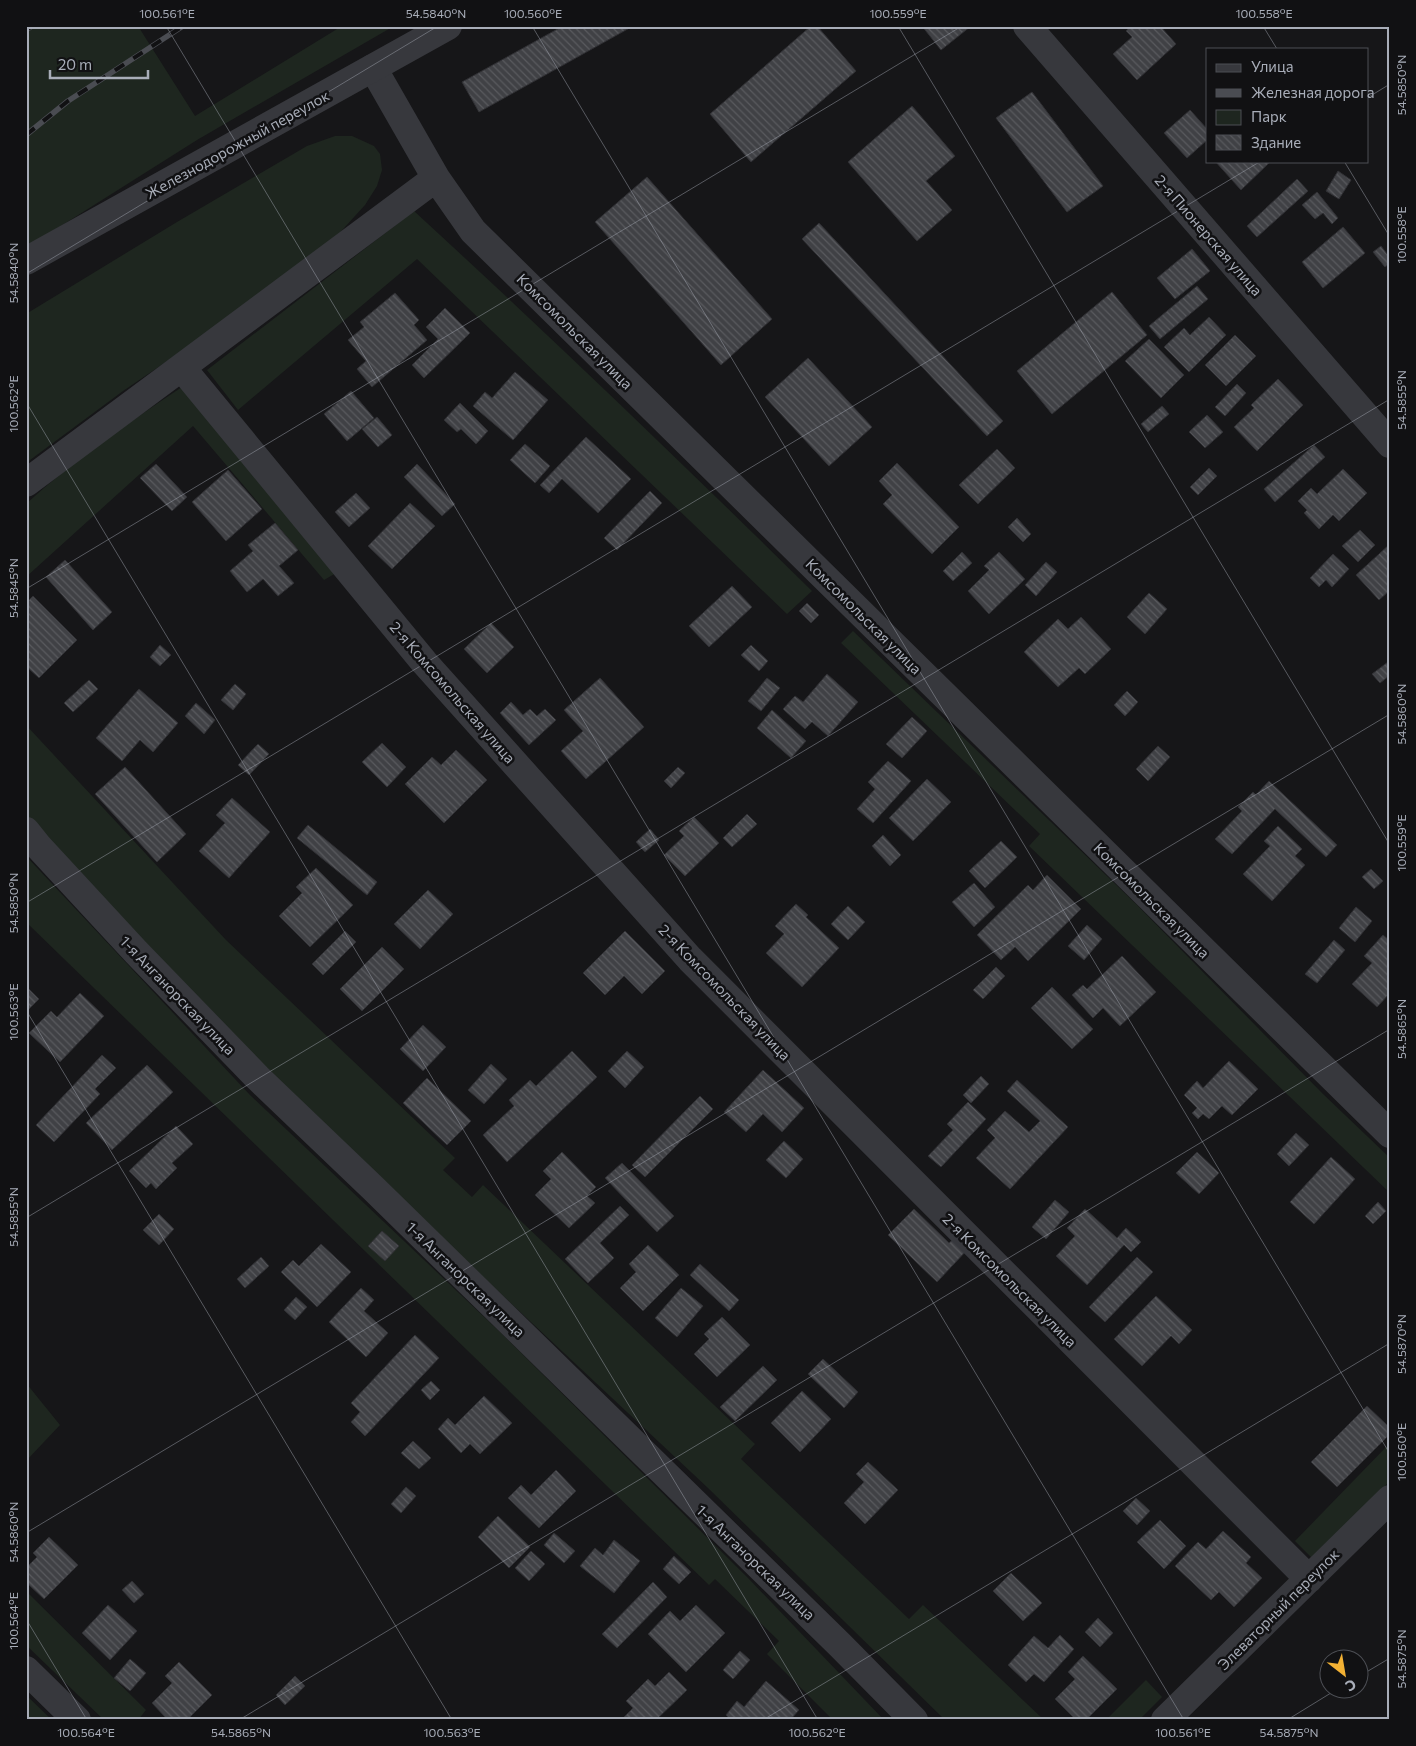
<svg xmlns="http://www.w3.org/2000/svg" width="1416" height="1746" font-family="Commissioner,sans-serif">
  <style>
    .green { fill: #1e261f }
    .building { fill: url(#building-back-hatch); stroke: #303034 }
    .lines { fill: none; stroke-linecap: round; stroke-linejoin: round }
    .minor { stroke: #37383d; stroke-width: 28 }
    .tertiary { stroke: #37383d; stroke-width: 28 }
    .rail-casing { stroke: #4a4c52; stroke-width: 5.5 }
    .rail { stroke: #111113; stroke-width: 4; stroke-dasharray: 11; stroke-linecap: butt }
    .ticks { fill: none; stroke: #a8adb8; stroke-width: 1; stroke-opacity: 0.45 }
    .labels { text-anchor: middle; dominant-baseline: central; stroke-width: 5; stroke-linejoin: round; paint-order: stroke }
    .street-label { font-size: 15px; fill: #a8adb8; stroke: #111113 }
    .neatline { fill: none; stroke: #a8adb8; stroke-width: 2 }
    .ticks-label { font-size: 12px; text-anchor: middle; fill: #a8adb8 }
  </style>
  <defs>
    <pattern id="building-back-hatch" width="6" height="6" patternUnits="userSpaceOnUse" patternTransform="scale(1.25)"><rect width="6" height="6" fill="#404145"/><path d="M-1 5l2 2M0 0l6 6M5-1l2 2" fill="none" stroke="#595a5e"/></pattern>
  </defs>
  <rect width="100%" height="100%" fill="#161618"/>
  <path class="green" d="M26 26H138L195 116 342 26H394L197 140 26 248Z
    M335 136H352L374 146 380 154 382 170 377 186 365 205 334 239 256 301 123 391 26 463V314L177 222 307 146Z
    M414 211C549 335 681 462 812 591L787 614 417 259 238 410 207 370Z
    M182 387 336 573 324 580 193 426 26 577V504C74 460 128 423 182 387Z
    M853 631 1137 905 1323 1094 1390 1158V1193L1029 846 1040 834 841 643Z
    M26 725 226 940 455 1158 443 1170 472 1197 483 1185 755 1444 741 1459 909 1619 923 1605 1044 1720H945L708 1488 466 1261 276 1079 135 933 26 816Z
    M26 856 250 1095 500 1332 748 1578 884 1720H833L767 1654 779 1641 715 1579 709 1585 26 922Z
    M26 1383 60 1425 26 1461Z
    M1390 1443V1481L1312 1558 1295 1541Z
    M26 1591 146 1710 138 1720H104L26 1645Z
    M1146 1680 1162 1697 1139 1720H1106Z
    M26 1695 52 1720H26Z"/>
  <path class="building" d="M563 26H633L479 112 462 82Z
    M811 26H817L856 71 751 162 710 114Z
    M922 26H971L941 50Z
    M1131 26H1160L1176 44 1137 80 1113 54 1132 37 1126 31Z
    M1032 92 1103 186 1067 212 996 118Z
    M912 106 955 156 926 181 952 210 917 241 848 162Z
    M1190 110 1207 129V140L1187 158 1164 133Z
    M1215 161H1271L1241 190Z
    M1338 171 1351 180 1339 199 1326 191Z
    M647 177 772 319 721 365 595 222Z
    M1297 179 1308 191 1257 237 1247 226Z
    M1317 192 1338 218 1332 224 1323 213 1315 219 1302 205Z
    M819 223 1003 421 987 436 802 239Z
    M1343 227 1365 253 1323 288 1302 262Z
    M1381 246 1390 258V263L1385 267 1373 252Z
    M1192 249 1210 271 1175 299 1157 278Z
    M1197 286 1208 299 1160 339 1149 326Z
    M1112 292 1147 335 1052 414 1017 371Z
    M395 293 419 320 414 325 427 340 372 387 357 369 366 361 348 340 364 327 360 322Z
    M445 308 470 333 424 378 412 365 438 339 426 327Z
    M1209 317 1226 335 1189 372 1164 347 1184 328 1190 335Z
    M1235 335 1256 356 1226 386 1205 365Z
    M1149 339 1184 375 1161 398 1125 361Z
    M808 358 872 427 829 466 765 397Z
    M515 372 548 400 513 440 473 406 485 392 492 398Z
    M1278 379 1303 405 1257 451 1234 427 1254 408 1251 405Z
    M1237 384 1246 393 1225 416 1215 407Z
    M351 391 374 418 347 441 324 414Z
    M460 403 488 431 476 444 461 429 457 432 444 420Z
    M1162 406 1169 414 1148 432 1141 424Z
    M1207 415 1223 432 1205 448 1189 432Z
    M377 417 392 435 378 447 362 429Z
    M586 437 631 479 598 513 562 479 549 493 540 485Z
    M525 444 550 466 535 483 510 460Z
    M1314 445 1325 457 1275 502 1264 489Z
    M997 449 1015 468 978 504 959 485Z
    M897 463 959 527 932 554 883 504 892 495 879 481Z
    M156 464 187 497 172 511 140 478Z
    M417 464 455 504 442 516 404 477Z
    M1209 468 1217 476 1198 495 1190 487Z
    M1343 469 1367 493 1339 521 1333 515 1319 529 1304 513 1307 510 1298 501 1311 488 1317 494Z
    M228 470 262 509 226 541 192 502Z
    M650 491 662 503 617 550 604 538Z
    M356 493 370 508 349 527 335 512Z
    M410 503 435 526 392 569 368 546Z
    M1017 518 1031 534 1023 542 1008 527Z
    M275 523 298 550 279 566 294 583 278 596 263 579 247 592 230 571 253 551 248 545Z
    M1360 530 1375 545 1358 562 1342 546Z
    M1390 544V590L1379 600 1356 575Z
    M962 552 972 563 953 581 943 571Z
    M999 552 1025 579 989 614 968 591 989 570 984 566Z
    M1333 554 1349 569 1332 587 1326 580 1319 587 1310 578Z
    M65 560 112 612 93 630 46 577Z
    M1046 562 1057 572 1036 596 1025 585Z
    M732 586 752 607 709 647 689 626Z
    M1149 593 1167 609 1145 634 1127 617Z
    M33 596 77 640 39 678 26 666V603Z
    M807 603 819 615 811 623 799 611Z
    M1081 617 1111 649 1085 674 1079 668 1058 687 1024 652 1058 619 1068 629Z
    M491 623 514 647 487 673 464 649Z
    M160 645 171 655 160 666 150 657Z
    M751 645 768 661 759 671 741 655Z
    M1388 662 1390 664V675L1380 683 1372 674Z
    M827 674 858 702 828 736 812 722 805 729 783 709 795 696 803 702Z
    M600 678 644 727 586 779 561 751 583 731 564 710Z
    M767 678 780 688 761 711 748 701Z
    M89 680 98 689 73 712 64 703Z
    M235 684 246 694 233 710 221 700Z
    M139 689 178 723 153 752 140 740 122 761 96 738Z
    M1127 691 1138 702 1125 716 1114 705Z
    M511 702 523 715 530 709 537 716 545 709 556 720 529 745 500 713Z
    M196 703 215 720 204 734 185 716Z
    M772 710 806 741 791 758 757 728Z
    M912 717 927 731 902 758 886 744Z
    M382 743 406 767 387 787 362 762Z
    M258 744 269 754 249 775 238 765Z
    M1158 746 1170 757 1148 781 1136 769Z
    M456 750 487 780 444 823 405 784 432 757 441 765Z
    M888 761 911 781 873 823 857 809 875 789 868 782Z
    M125 767 186 834 157 862 95 794Z
    M678 767 685 773 671 788 664 781Z
    M927 779 951 802 913 841 889 818Z
    M1269 781 1337 845 1326 857 1275 809 1232 854 1215 839 1242 811 1238 807 1253 792 1256 795Z
    M232 798 270 832 229 878 199 851 225 823 216 815Z
    M747 814 757 824 732 847 723 838Z
    M694 817 719 843 685 876 664 855 684 836 679 831Z
    M308 825 377 882 367 895 297 838Z
    M1278 826 1302 849 1295 856 1305 865 1272 901 1243 874 1270 846 1264 841Z
    M650 829 659 840 645 852 636 842Z
    M883 835 901 855 890 866 872 846Z
    M1001 841 1017 857 985 888 969 871Z
    M316 868 353 905 310 947 279 916 302 893 296 887Z
    M1371 869 1383 881 1374 889 1362 877Z
    M1047 875 1081 909 1028 961 1015 947 1001 960 977 935 1028 885 1033 890Z
    M974 883 995 907 974 927 952 902Z
    M428 890 453 914 420 949 394 924Z
    M796 904 808 915 806 917 839 948 802 987 766 953 784 934 775 926Z
    M848 906 865 922 848 940 831 924Z
    M1356 907 1372 921 1355 942 1339 928Z
    M1087 925 1102 939 1084 960 1068 946Z
    M345 931 356 942 323 975 312 964Z
    M625 931 665 971 642 994 624 976 605 995 583 973Z
    M1383 935 1390 941V993L1377 1007 1352 984 1372 963 1364 956Z
    M1334 940 1345 950 1317 983 1305 974Z
    M382 947 404 969 362 1011 340 989Z
    M1122 956 1156 992 1120 1026 1103 1008 1093 1018 1072 995 1083 985 1087 989Z
    M996 967 1005 976 983 999 973 990Z
    M1052 987 1093 1029 1072 1049 1031 1008Z
    M28 988 39 999 26 1012V990Z
    M80 993 104 1016 60 1062 29 1033 51 1011 57 1017Z
    M423 1025 446 1047 423 1071 400 1049Z
    M572 1051 597 1077 507 1162 483 1135 514 1106 509 1100 530 1080 536 1086Z
    M627 1051 644 1067 625 1088 608 1071Z
    M102 1055 116 1068 95 1089 100 1094 54 1142 36 1125Z
    M1229 1061 1258 1089 1232 1115 1222 1106 1209 1119 1203 1114 1198 1119 1192 1113 1197 1108 1184 1095 1197 1081 1203 1088Z
    M491 1064 507 1079 484 1104 468 1090Z
    M147 1065 173 1092 112 1150 86 1123Z
    M763 1070 804 1108 782 1132 763 1114 746 1132 724 1112Z
    M981 1076 989 1084 971 1103 963 1095Z
    M427 1078 471 1121 447 1145 403 1103Z
    M1017 1080 1068 1127 1010 1189 976 1158 995 1138 987 1130 1005 1111 1029 1132 1040 1121 1007 1091Z
    M700 1096 713 1109 645 1177 632 1165Z
    M968 1102 986 1119 941 1167 928 1156 953 1130 947 1124Z
    M176 1126 193 1144 172 1163 177 1168 156 1189 151 1183 146 1188 129 1171Z
    M1296 1133 1309 1145 1289 1166 1277 1154Z
    M784 1141 803 1159 786 1178 766 1160Z
    M562 1152 596 1187 587 1196 595 1203 569 1228 535 1195 551 1179 543 1171Z
    M1197 1152 1219 1173 1199 1194 1176 1173Z
    M1331 1157 1355 1179 1314 1224 1290 1202Z
    M622 1163 674 1216 657 1232 605 1178Z
    M1055 1200 1069 1212 1046 1239 1032 1227Z
    M1378 1202 1386 1211 1373 1224 1365 1216Z
    M620 1206 629 1215 600 1243 614 1258 588 1283 565 1259Z
    M914 1209 949 1243 955 1238 967 1250 937 1282 888 1235Z
    M1085 1209 1117 1238 1126 1228 1141 1242 1131 1252 1124 1245 1087 1285 1056 1256 1075 1236 1067 1228Z
    M159 1214 174 1229 159 1245 143 1230Z
    M382 1231 399 1246 385 1261 368 1246Z
    M321 1244 351 1272 317 1307 281 1272 293 1260 299 1266Z
    M648 1245 679 1275 643 1311 620 1288 636 1272 629 1264Z
    M261 1257 269 1266 245 1288 237 1279Z
    M1137 1257 1153 1272 1105 1322 1089 1307Z
    M700 1264 739 1300 729 1311 690 1275Z
    M361 1288 374 1300 364 1311 388 1333 366 1357 329 1322Z
    M681 1288 703 1306 677 1337 655 1318Z
    M1156 1296 1192 1330 1179 1344 1171 1336 1142 1366 1114 1339Z
    M296 1297 307 1307 295 1320 284 1310Z
    M722 1317 750 1345 717 1377 694 1354 709 1339 704 1334Z
    M415 1335 439 1358 365 1436 351 1422 360 1412 351 1403Z
    M823 1359 858 1392 844 1408 808 1374Z
    M763 1366 777 1380 735 1421 720 1407Z
    M431 1381 440 1390 430 1400 421 1390Z
    M802 1391 831 1419 800 1452 771 1423Z
    M484 1396 512 1423 480 1454 470 1444 461 1453 438 1429 448 1418 455 1425Z
    M1367 1406 1390 1428V1434L1337 1487 1311 1462Z
    M413 1441 431 1458 419 1469 401 1453Z
    M868 1462 898 1490 865 1524 844 1503 864 1482 856 1474Z
    M556 1470 576 1491 539 1528 508 1498 521 1485 531 1495Z
    M406 1487 416 1496 401 1513 391 1504Z
    M1136 1498 1150 1511 1137 1525 1123 1511Z
    M498 1516 530 1547 509 1568 478 1537Z
    M1160 1520 1186 1546 1164 1569 1137 1542Z
    M1223 1531 1251 1557 1246 1563 1262 1578 1234 1607 1219 1592 1211 1600 1175 1566 1198 1542 1206 1549Z
    M554 1533 575 1551 564 1563 544 1545Z
    M49 1537 78 1565 44 1599 26 1582V1568L37 1557 33 1553Z
    M614 1540 640 1561 614 1593 580 1566 595 1548 603 1555Z
    M531 1551 545 1564 529 1581 515 1568Z
    M674 1556 691 1572 679 1584 663 1569Z
    M1011 1573 1042 1603 1023 1621 993 1591Z
    M132 1581 144 1594 134 1603 122 1590Z
    M653 1582 667 1597 617 1648 602 1634Z
    M108 1605 137 1631 110 1660 82 1633Z
    M696 1605 725 1633 686 1672 648 1634 670 1611 680 1621Z
    M1098 1618 1113 1633 1100 1647 1085 1632Z
    M1060 1635 1074 1649 1044 1682 1034 1674 1026 1682 1008 1665 1034 1636 1048 1648Z
    M740 1651 750 1660 733 1679 723 1670Z
    M1083 1656 1117 1689 1086 1720H1076L1055 1699 1075 1679 1068 1672Z
    M130 1659 146 1673 130 1691 114 1678Z
    M179 1662 212 1695 187 1720H168L152 1703 172 1683 165 1676Z
    M669 1672 687 1690 656 1720H621L633 1708 626 1701 648 1679 655 1686Z
    M295 1676 305 1686 285 1705 276 1695Z
    M766 1681 799 1710 790 1720H731L726 1715 737 1701 744 1707Z"/>
  <g class="lines">
    <path class="minor" d="M1027 26 1390 444
      M373 68 436 178 473 231 1390 1134
      M182 368 424 662 690 959 1309 1579
      M26 483 436 178
      M26 831 38 846 136 952 257 1077 374 1189 840 1645 914 1720
      M26 1670 77 1720
      M1165 1720 1390 1499"/>
    <path class="tertiary" d="M26 261 448 26"/>
    <defs>
      <path id="rail" d="M26 30 32 26
        M26 135 68 101 183 26"/>
    </defs>
    <use href="#rail" class="rail-casing"/>
    <use href="#rail" class="rail"/>
  </g>
  <path class="ticks" d="M166 26 1184 1720M532 26 1390 1454M898 26 1390 845M1263 26 1277 49M1367 98 1390 84M1344 161 1390 237M26 274 438 26M26 402 818 1720M26 589 962 26M26 903 1261 161M26 1010 452 1720M26 1218 1390 399M26 1533 1390 714M26 1619 87 1720M1358 1677 1390 1658M239 1720 1390 1029M763 1720 1390 1343M1287 1720 1339 1688"/>
  <g class="labels">
    <g class="street-label">
      <text transform="translate(237 144) rotate(-29)">Железнодорожный переулок</text>
      <text transform="translate(1209 235) rotate(49)">2-я Пионерская улица</text>
      <text transform="translate(575 331) rotate(45)">Комсомольская улица</text>
      <text transform="translate(864 616) rotate(45)">Комсомольская улица</text>
      <text transform="translate(453 692) rotate(49)">2-я Комсомольская улица</text>
      <text transform="translate(1152 900) rotate(45)">Комсомольская улица</text>
      <text transform="translate(725 992) rotate(46)">2-я Комсомольская улица</text>
      <text transform="translate(178 995) rotate(46)">1-я Анганорская улица</text>
      <text transform="translate(466 1279) rotate(44)">1-я Анганорская улица</text>
      <text transform="translate(1010 1280) rotate(45)">2-я Комсомольская улица</text>
      <text transform="translate(756 1562) rotate(44)">1-я Анганорская улица</text>
      <text transform="translate(1278 1609) rotate(-45)">Элеваторный переулок</text>
    </g>
  </g>
  <rect width="1416" height="1746" fill="none" stroke="#111113" stroke-width="55"/>
  <rect x="1206" y="48" width="162" height="115" fill="#111113" stroke="#4d4f55"/>
  <rect x="1216" y="64" width="25" height="8" fill="#37383d" stroke="#4d4f55"/>
  <text x="1251" y="72" font-size="15" fill="#a8adb8">Улица</text>
  <rect x="1216" y="89" width="25" height="8" fill="#4a4c52" stroke="#4d4f55"/>
  <text x="1251" y="98" font-size="15" fill="#a8adb8">Железная дорога</text>
  <rect x="1216" y="110" width="25" height="15" fill="#1e261f" stroke="#4d4f55"/>
  <text x="1251" y="122" font-size="15" fill="#a8adb8">Парк</text>
  <rect x="1216" y="135" width="25" height="15" fill="url(#building-back-hatch)" stroke="#4d4f55"/>
  <text x="1251" y="148" font-size="15" fill="#a8adb8">Здание</text>
  <g transform="translate(1344 1674) rotate(149)"><circle r="24" fill="#111113" stroke="#4d4f55"/>
  <path d="M0-4L9 19L0 12L-9 19Z" fill="#f2b134"/>
  <text y="-8" font-size="14" font-weight="bold" text-anchor="middle" fill="#a8adb8">С</text>
  </g>
  <path d="M50 70v8h98v-8" fill="none" stroke="#a8adb8" stroke-width="2.5"/>
  <text x="58" y="70" font-size="15" fill="#a8adb8" stroke="#111113" stroke-width="4" paint-order="stroke">20 m</text>
  <rect x="28" y="28" width="1360" height="1690" class="neatline"/>
  <g class="ticks-label">
    <text x="167" y="18">100.561°E</text>
    <text x="436" y="18">54.5840°N</text>
    <text x="533" y="18">100.560°E</text>
    <text x="898" y="18">100.559°E</text>
    <text x="1264" y="18">100.558°E</text>
    <text transform="translate(1402 85) rotate(-90)" y="4">54.5850°N</text>
    <text transform="translate(1402 235) rotate(-90)" y="4">100.558°E</text>
    <text transform="translate(14 273) rotate(-90)" y="4">54.5840°N</text>
    <text transform="translate(1402 400) rotate(-90)" y="4">54.5855°N</text>
    <text transform="translate(14 404) rotate(-90)" y="4">100.562°E</text>
    <text transform="translate(14 588) rotate(-90)" y="4">54.5845°N</text>
    <text transform="translate(1402 714) rotate(-90)" y="4">54.5860°N</text>
    <text transform="translate(1402 843) rotate(-90)" y="4">100.559°E</text>
    <text transform="translate(14 903) rotate(-90)" y="4">54.5850°N</text>
    <text transform="translate(14 1012) rotate(-90)" y="4">100.563°E</text>
    <text transform="translate(1402 1029) rotate(-90)" y="4">54.5865°N</text>
    <text transform="translate(14 1217) rotate(-90)" y="4">54.5855°N</text>
    <text transform="translate(1402 1344) rotate(-90)" y="4">54.5870°N</text>
    <text transform="translate(1402 1452) rotate(-90)" y="4">100.560°E</text>
    <text transform="translate(14 1532) rotate(-90)" y="4">54.5860°N</text>
    <text transform="translate(14 1621) rotate(-90)" y="4">100.564°E</text>
    <text transform="translate(1402 1659) rotate(-90)" y="4">54.5875°N</text>
    <text x="86" y="1737">100.564°E</text>
    <text x="241" y="1737">54.5865°N</text>
    <text x="452" y="1737">100.563°E</text>
    <text x="817" y="1737">100.562°E</text>
    <text x="1183" y="1737">100.561°E</text>
    <text x="1289" y="1737">54.5875°N</text>
  </g>
</svg>
